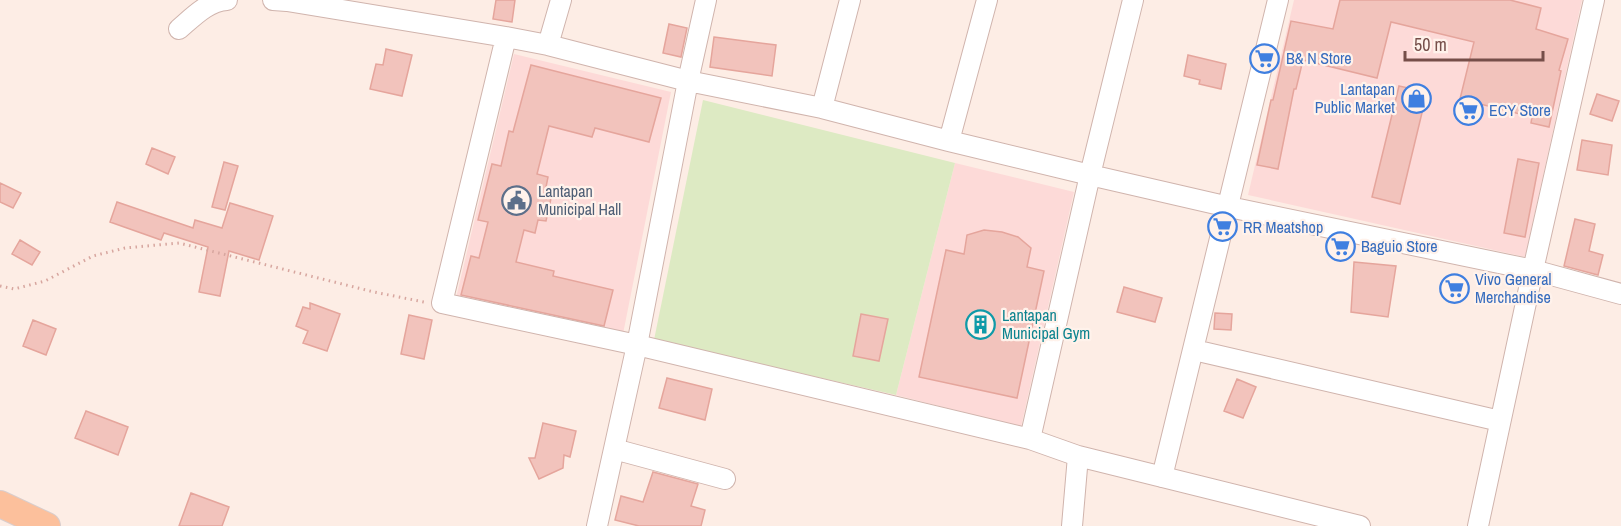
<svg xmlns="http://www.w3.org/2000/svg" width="1621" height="526" font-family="'Archivo Narrow',sans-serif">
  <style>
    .commercial { fill: #fddad8 }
    .green { fill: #ddeac3 }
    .building { fill: #f2c3bc; stroke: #e5a59c; stroke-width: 1.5 }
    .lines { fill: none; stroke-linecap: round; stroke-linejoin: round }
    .minor-casing { stroke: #d0b4ad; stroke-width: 22 }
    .major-casing { stroke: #d9cdcc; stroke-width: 28 }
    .path { stroke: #d7a69f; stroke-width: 3; stroke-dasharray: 1.5 4.5; stroke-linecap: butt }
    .minor { stroke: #fff; stroke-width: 20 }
    .major { stroke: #fcc09c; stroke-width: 26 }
    .labels { text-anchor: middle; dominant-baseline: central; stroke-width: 4.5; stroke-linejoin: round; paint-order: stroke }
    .shop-label { font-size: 16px; fill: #366cbe; stroke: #fff2eb; text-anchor: start }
    .service-label { font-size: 16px; fill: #4e5e75; stroke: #fff2eb; text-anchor: start }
    .culture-label { font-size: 16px; fill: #0d838f; stroke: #fff2eb; text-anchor: start }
  </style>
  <rect width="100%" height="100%" fill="#fdede5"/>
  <path class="commercial" d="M1294 0H1582L1525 257 1248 195Z
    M514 54 671 92 623 334 456 298Z
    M955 163 1074 192 1021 427 896 395Z"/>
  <path class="green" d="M703 100 955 163 896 395 654 340Z"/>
  <path class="building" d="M496 0H515L512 22 493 19Z
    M1340 0H1510L1541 8 1536 29 1568 39 1559 70 1561 71 1549 127 1531 123 1532 117 1460 99 1474 42 1391 22 1377 78 1303 60 1296 89H1294L1278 169 1257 165 1271 100H1273L1291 21 1333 29Z
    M669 24 687 28 681 57 663 53Z
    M714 37 776 45 772 76 710 67Z
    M386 49 412 55 402 96 370 89 376 64 383 65Z
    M1188 55 1226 64 1221 89 1199 84 1200 80 1184 76Z
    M531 65 661 98 649 142 595 128 592 137 549 126 537 174 548 177 545 192 552 194 546 221 538 220 535 233 524 230 516 262 554 271 553 276 613 290 604 326 461 295 471 256 479 258 488 222 478 220 492 164 501 166 509 131 513 132Z
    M1399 86 1427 92 1400 204 1372 197Z
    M1597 94 1619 101 1612 121 1590 114Z
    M1582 140 1612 145 1608 175 1577 170Z
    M152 148 175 157 168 174 146 164Z
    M1518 159 1539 163 1525 237 1504 233Z
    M224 162 238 166 225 210 212 207Z
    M0 183 21 193 13 208 0 202Z
    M117 202 193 228 195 220 222 228 230 203 273 216 259 260 229 251 220 296 199 292 208 247 164 233 161 240 110 222Z
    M1575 219 1595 224 1589 251 1603 255 1598 275 1564 266Z
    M984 230 1002 232 1018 237 1031 248 1027 267 1044 271 1017 398 919 377 946 250 964 254 967 235Z
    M20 240 40 252 32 265 12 254Z
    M1354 262 1396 266 1388 317 1351 312Z
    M1124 287 1162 298 1155 322 1117 312Z
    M310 303 340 314 327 351 303 343 308 331 296 326 303 307 310 309Z
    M1215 313 1232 314 1231 330 1214 329Z
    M861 314 888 319 879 361 853 356Z
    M409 315 432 320 424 359 401 354Z
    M33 320 56 329 46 355 23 346Z
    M667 378 712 389 705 420 659 408Z
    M1237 379 1256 387 1243 418 1224 411Z
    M86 411 128 427 118 455 75 438Z
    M543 423 576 431 570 457 564 455 563 468 539 479 529 458H535Z
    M653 472 698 484 691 506 705 510 701 526H639L615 520 621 496 643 502Z
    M191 493 229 507 222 526H179Z"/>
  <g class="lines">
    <defs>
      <path id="minor" d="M273 0 287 1 506 37 548 45 688 81 822 108 949 141 1090 175 1229 207 1533 270 1621 294
        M179 29C193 17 208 1 227 0
        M506 37 442 303 637 345 1030 439 1078 456 1360 526
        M548 45 561 0
        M822 108 850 0
        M949 141 987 0
        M1194 350 1500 421
        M1030 439 1090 175 1133 0
        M614 449 725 479
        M1162 477 1278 0
        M597 526 637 345 688 81 706 0
        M1072 526 1078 456
        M1478 526 1533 270 1594 0"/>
      <path id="major" d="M0 504 47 526"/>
    </defs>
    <use href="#minor" class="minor-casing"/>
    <use href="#major" class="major-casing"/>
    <path class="path" d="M0 286 14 289 45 281 93 256 125 248 179 243 374 292 424 302"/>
    <use href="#minor" class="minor"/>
    <use href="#major" class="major"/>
  </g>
  <defs>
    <symbol id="supermarket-ring" viewBox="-11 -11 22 22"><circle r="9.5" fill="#fff2eb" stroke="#3f7fe0" stroke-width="1.5"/><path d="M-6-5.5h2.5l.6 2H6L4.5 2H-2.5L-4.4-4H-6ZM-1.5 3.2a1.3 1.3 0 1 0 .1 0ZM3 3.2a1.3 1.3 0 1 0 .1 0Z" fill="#3f7fe0"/></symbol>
    <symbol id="shop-ring" viewBox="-11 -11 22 22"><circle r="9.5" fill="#fff2eb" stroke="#3f7fe0" stroke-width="1.5"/><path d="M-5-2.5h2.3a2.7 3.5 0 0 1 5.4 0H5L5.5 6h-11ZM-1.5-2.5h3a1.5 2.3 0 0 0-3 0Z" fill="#3f7fe0"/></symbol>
    <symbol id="civic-ring" viewBox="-11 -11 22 22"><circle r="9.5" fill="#fff2eb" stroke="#5c6f8a" stroke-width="1.5"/><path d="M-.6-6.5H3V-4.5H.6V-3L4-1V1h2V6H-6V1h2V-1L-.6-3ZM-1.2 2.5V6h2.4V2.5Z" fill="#5c6f8a"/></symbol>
    <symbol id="building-ring" viewBox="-11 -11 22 22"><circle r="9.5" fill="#fff2eb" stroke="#0f9aa8" stroke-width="1.5"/><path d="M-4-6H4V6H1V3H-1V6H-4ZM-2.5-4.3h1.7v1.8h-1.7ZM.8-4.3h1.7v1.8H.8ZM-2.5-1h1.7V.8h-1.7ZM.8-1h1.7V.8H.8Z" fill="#0f9aa8"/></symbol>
  </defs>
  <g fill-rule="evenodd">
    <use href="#supermarket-ring" x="1248" y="42" width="33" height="33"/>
    <use href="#shop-ring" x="1400" y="82" width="33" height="33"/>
    <use href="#supermarket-ring" x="1452" y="94" width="33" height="33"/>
    <use href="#civic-ring" x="500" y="184" width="33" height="33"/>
    <use href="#supermarket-ring" x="1206" y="210" width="33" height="33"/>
    <use href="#supermarket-ring" x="1324" y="230" width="33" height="33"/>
    <use href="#supermarket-ring" x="1438" y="272" width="33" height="33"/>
    <use href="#building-ring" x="964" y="308" width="33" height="33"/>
  </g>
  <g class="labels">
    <g class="shop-label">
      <text x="1286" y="58">B&amp; N Store</text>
      <text x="1395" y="89" text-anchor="end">Lantapan<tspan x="1395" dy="18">Public Market</tspan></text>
      <text x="1489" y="110">ECY Store</text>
      <text x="1243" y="227">RR Meatshop</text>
      <text x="1361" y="246">Baguio Store</text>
      <text x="1475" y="279">Vivo General<tspan x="1475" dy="18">Merchandise</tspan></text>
    </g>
    <g class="service-label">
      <text x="538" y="191">Lantapan<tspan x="538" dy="18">Municipal Hall</tspan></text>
    </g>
    <g class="culture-label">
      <text x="1002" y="315">Lantapan<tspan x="1002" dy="18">Municipal Gym</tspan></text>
    </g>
  </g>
  <path d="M1405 51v9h138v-9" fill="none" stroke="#764e49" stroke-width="3"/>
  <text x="1414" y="51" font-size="18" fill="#764e49" stroke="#fff2eb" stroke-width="4.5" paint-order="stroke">50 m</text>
</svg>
